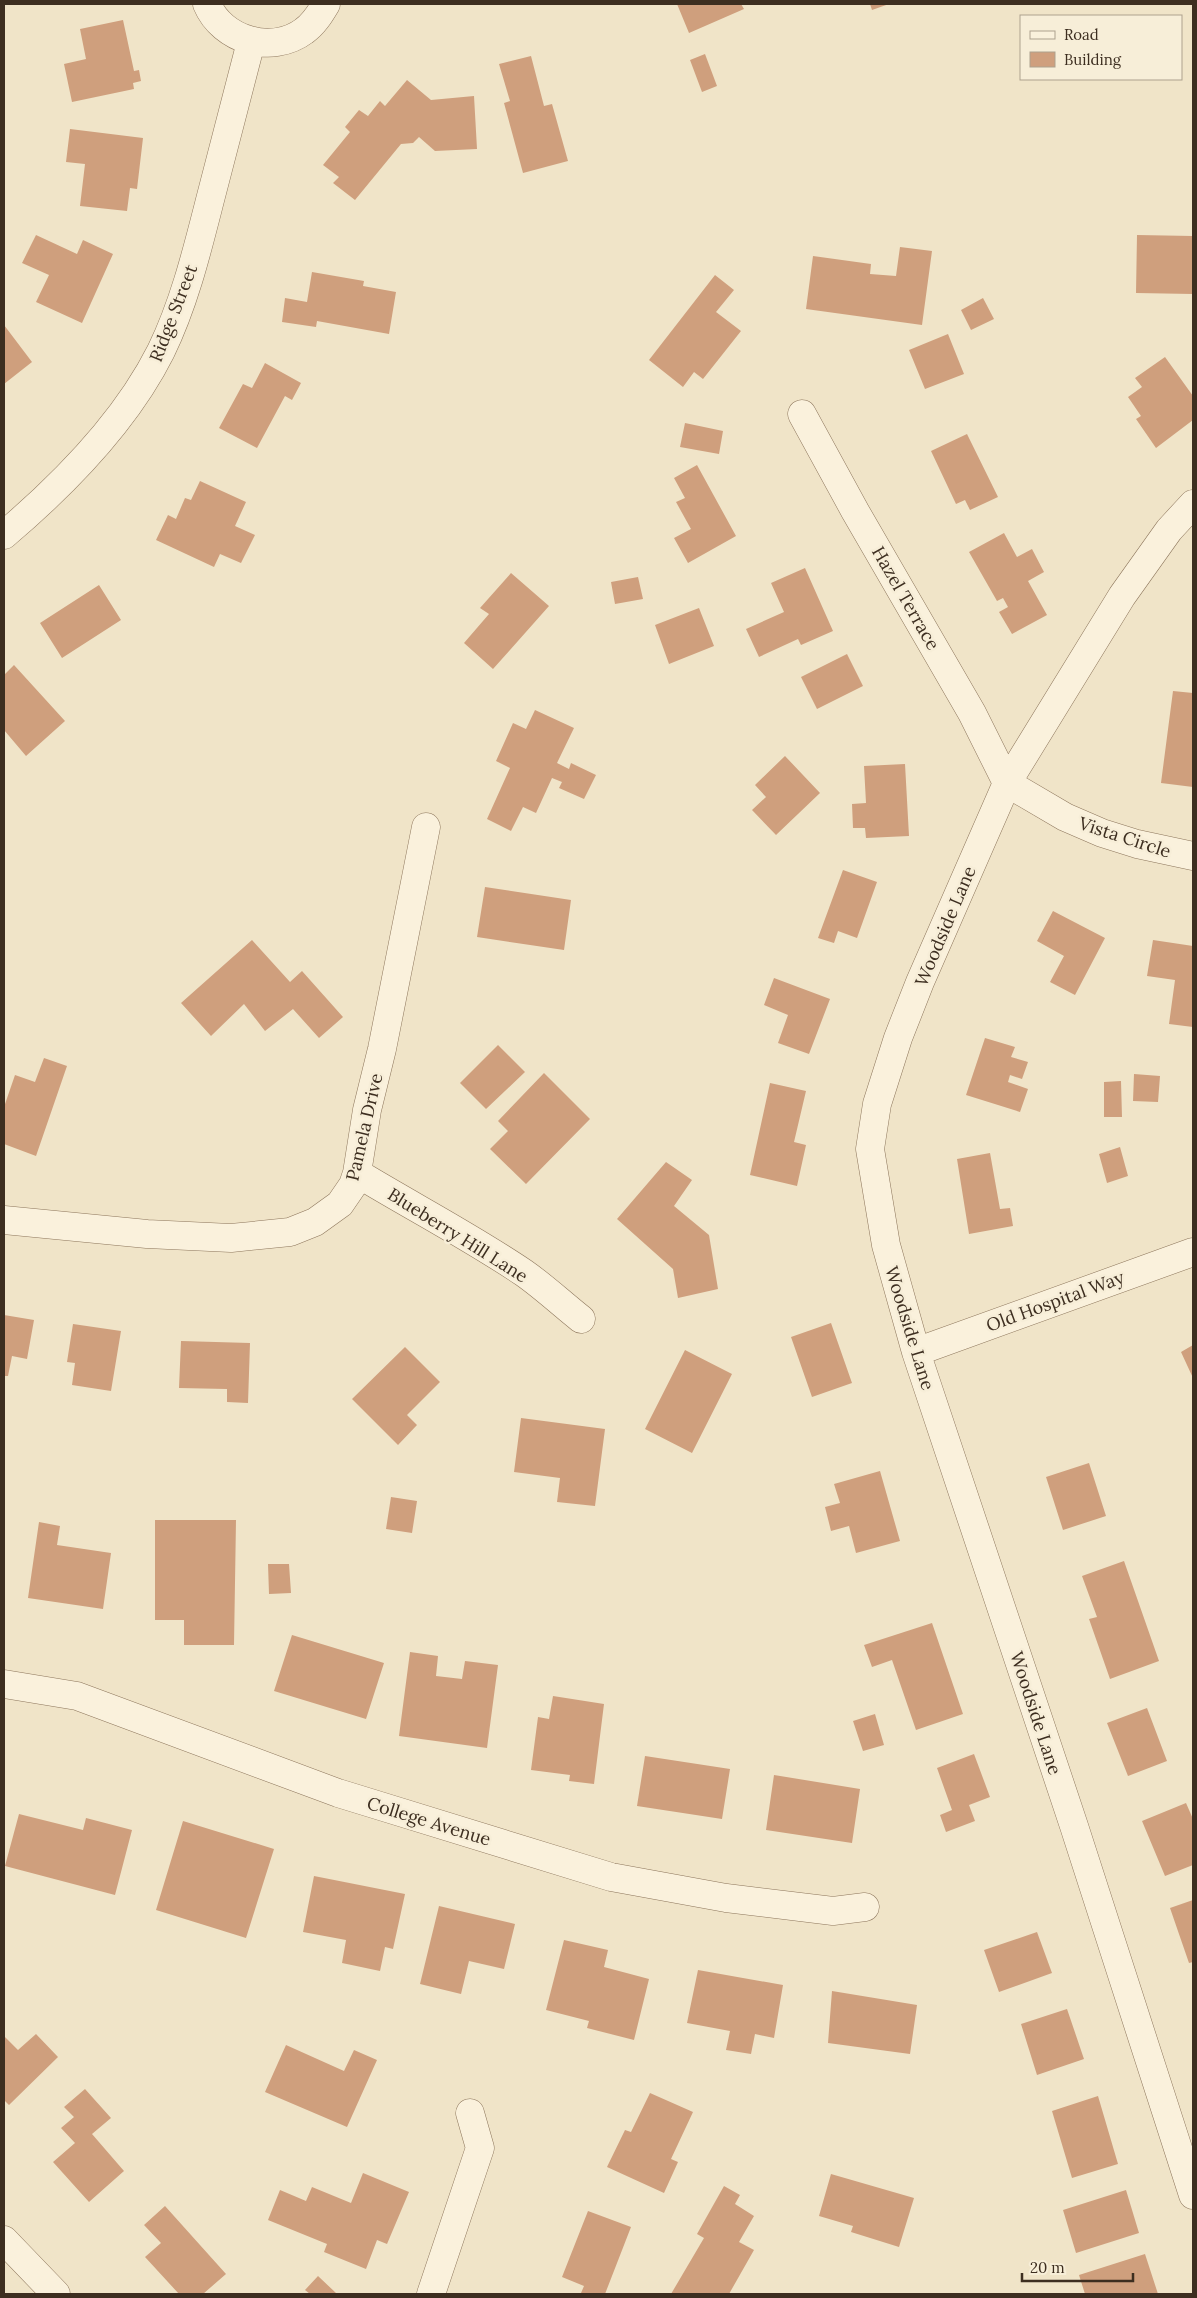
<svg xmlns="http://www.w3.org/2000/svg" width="1197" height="2298" font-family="Lora,serif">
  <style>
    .building { fill: #cf9f7d }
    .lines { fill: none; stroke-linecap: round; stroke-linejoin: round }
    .minor-casing { stroke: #8d765c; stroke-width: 29 }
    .minor { stroke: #faf1dc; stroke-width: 28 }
    .labels { text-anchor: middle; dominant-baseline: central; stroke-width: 5; stroke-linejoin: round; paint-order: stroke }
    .street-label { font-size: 18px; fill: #3d2e20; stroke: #f7eed8 }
  </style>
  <rect width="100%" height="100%" fill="#f0e4c8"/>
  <path class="building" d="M677 4H741L744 9 689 33Z
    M870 4H889L872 10Z
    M123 20 134 71 139 70 141 81 133 83 134 89 72 102 64 64 86 59 80 29Z
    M705 54 717 86 702 92 690 60Z
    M531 56 544 106 552 104 568 161 523 173 504 103 510 101 499 64Z
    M407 80 431 100 474 96 477 149 435 151 419 137 413 143 401 144 355 200 333 183 339 177 323 165 350 132 345 127 359 110 368 116 380 101 385 106Z
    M70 129 143 138 137 189 130 188 127 211 80 206 85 164 66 162Z
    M36 235 77 254 83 240 113 254 82 323 36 302 49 275 22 263Z
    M1137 235 1193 236V294L1136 293Z
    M900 247 932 251 922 325 806 309 813 256 871 264 870 274 896 276Z
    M312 272 364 281 363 286 396 292 389 334 317 321 316 327 282 322 285 298 307 302Z
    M715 275 734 290 716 312 741 331 703 379 694 372 683 387 649 360Z
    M983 298 994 319 971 330 961 310Z
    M4 325 32 362 4 384Z
    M948 334 964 374 925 389 909 350Z
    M1165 357 1193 396V420L1156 448 1136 419 1141 416 1128 397 1142 387 1135 378Z
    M265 363 301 383 292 400 285 396 257 448 219 428 243 384 252 388Z
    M685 423 723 431 719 454 680 447Z
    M967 434 998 497 970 510 965 500 956 504 931 451Z
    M697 465 736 536 688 563 674 538 691 529 676 502 685 498 674 478Z
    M200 481 246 502 235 526 255 535 241 563 220 554 214 567 156 540 168 515 176 519 185 498 191 500Z
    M1004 533 1017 557 1032 549 1044 572 1028 581 1047 615 1012 634 999 612 1008 607 1003 598 997 601 969 552Z
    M805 568 833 631 801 645 798 639 759 657 746 629 784 612 771 583Z
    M511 573 549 606 493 669 464 643 489 614 480 608Z
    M638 577 643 599 615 604 611 582Z
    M99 585 121 620 62 658 40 623Z
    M699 608 714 646 669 664 655 625Z
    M847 654 863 686 817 709 801 677Z
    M14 665 65 721 26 756 4 730V675Z
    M1173 691 1193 693V787L1161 783Z
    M535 710 574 728 557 763 569 769 571 763 596 775 584 799 559 788 562 782 552 778 536 813 523 807 511 831 487 819 510 768 496 761 513 723 526 729Z
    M785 756 820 793 776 835 752 810 766 797 755 785Z
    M905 764 909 836 866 838 865 828H853L852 804 866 803 864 766Z
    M843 870 877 882 857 938 838 931 834 943 818 938Z
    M485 887 571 900 564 950 477 937Z
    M1053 911 1105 938 1075 995 1050 982 1064 956 1037 941Z
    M252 940 290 982 302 971 343 1017 319 1038 293 1009 265 1031 244 1004 211 1036 181 1003Z
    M1153 940 1193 946V1027L1169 1024 1175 980 1147 976Z
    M774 978 830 999 809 1054 778 1043 788 1015 764 1005Z
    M985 1038 1015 1047 1011 1057 1028 1062 1022 1079 1010 1075 1008 1082 1028 1089 1020 1112 966 1095Z
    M498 1045 525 1072 486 1109 460 1083Z
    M44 1058 67 1066 36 1156 4 1144V1107L15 1075 35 1082Z
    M544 1073 590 1119 526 1184 490 1149 508 1131 498 1121Z
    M1134 1074 1160 1076 1158 1102 1133 1101Z
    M1121 1081 1122 1117H1104V1082Z
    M770 1083 806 1091 794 1142 806 1145 797 1186 750 1175Z
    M1120 1147 1128 1176 1107 1183 1099 1154Z
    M990 1153 1000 1209 1010 1208 1013 1226 969 1234 957 1159Z
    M666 1162 692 1180 674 1206 709 1235 718 1289 678 1298 673 1269 617 1219Z
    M4 1315 34 1320 27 1359 12 1356 8 1376H4Z
    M831 1323 852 1383 812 1397 791 1337Z
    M73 1324 121 1331 111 1391 72 1385 75 1363 67 1362Z
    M181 1341 250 1343 248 1403 227 1402V1389L179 1388Z
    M1193 1345V1378L1181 1352Z
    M405 1347 440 1382 407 1415 417 1425 398 1445 352 1399Z
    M685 1350 732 1374 692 1453 645 1429Z
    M521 1418 605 1429 595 1506 557 1502 560 1478 514 1472Z
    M1089 1463 1106 1516 1063 1530 1046 1477Z
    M880 1471 900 1541 856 1553 849 1526 831 1531 825 1507 840 1503 834 1484Z
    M391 1497 417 1501 412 1533 386 1529Z
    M155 1520H236L234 1645H184V1620H155Z
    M39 1522 60 1526 57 1545 111 1553 103 1609 28 1598Z
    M1124 1561 1159 1661 1110 1679 1089 1619 1097 1617 1082 1576Z
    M268 1564H289L291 1593 269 1594Z
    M932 1623 963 1714 916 1730 892 1660 872 1667 864 1645Z
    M292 1635 384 1663 366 1719 274 1691Z
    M410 1652 438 1656 436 1676 462 1679 465 1661 498 1665 487 1748 399 1736Z
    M553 1696 604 1704 594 1784 569 1781 570 1775 531 1770 538 1717 549 1719Z
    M1147 1708 1167 1761 1128 1776 1107 1723Z
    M875 1714 884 1745 863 1751 853 1721Z
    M974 1754 990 1797 969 1805 975 1821 946 1832 940 1815 952 1810 937 1768Z
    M645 1756 730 1769 722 1819 637 1806Z
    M774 1775 860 1789 852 1843 766 1830Z
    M1186 1803 1193 1819V1865L1165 1876 1142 1821Z
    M19 1814 83 1830 86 1818 132 1830 115 1895 5 1866Z
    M183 1821 274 1849 246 1938 156 1910Z
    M314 1876 405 1894 393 1949 385 1947 380 1971 342 1963 346 1940 303 1932Z
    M1193 1900V1962L1189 1963 1170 1908Z
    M439 1906 515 1924 504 1969 469 1961 461 1994 420 1984Z
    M1037 1932 1052 1973 999 1992 984 1950Z
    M564 1940 608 1950 604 1967 649 1979 634 2040 587 2028 589 2021 546 2010Z
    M698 1970 783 1985 774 2038 755 2034 751 2054 726 2050 730 2031 687 2023Z
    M832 1991 917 2005 910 2054 828 2043Z
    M1067 2009 1084 2059 1037 2075 1021 2024Z
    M36 2034 58 2057 9 2105 4 2100V2036L18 2050Z
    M286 2045 344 2071 354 2050 377 2060 347 2127 265 2092Z
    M85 2089 111 2118 92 2134 124 2171 89 2202 53 2162 75 2143 61 2128 74 2117 64 2107Z
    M650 2093 693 2112 671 2159 678 2162 664 2193 607 2167 625 2130 631 2132Z
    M1098 2096 1118 2164 1072 2178 1052 2111Z
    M363 2173 409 2192 387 2244 377 2240 366 2269 324 2252 327 2244 268 2220 280 2190 306 2201 312 2187 351 2203Z
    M831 2174 914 2198 899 2247 851 2232 853 2226 819 2216Z
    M724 2186 740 2195 735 2204 754 2216 739 2242 754 2250 729 2294H671L704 2238 697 2234Z
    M1126 2190 1139 2233 1076 2253 1063 2210Z
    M165 2206 226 2274 203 2294H179L145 2257 161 2243 144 2225Z
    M588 2211 631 2227 605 2294 581 2293 584 2286 562 2277Z
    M1145 2254 1158 2294H1085L1079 2275Z
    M318 2276 336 2293 335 2294H310L305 2290Z"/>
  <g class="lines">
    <defs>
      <path id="minor" d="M207 4C222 40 272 55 304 31 314 24 320 14 326 4
        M802 414 855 511 972 713 1007 783 1065 817 1102 833 1137 844 1193 856
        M1193 504 1169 530 1122 596 1007 783 920 982 898 1038 877 1104 870 1149 886 1245 916 1352 1074 1826 1193 2195
        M4 535C63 485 126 421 161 351 184 304 197 251 210 200 224 147 237 94 251 42
        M357 1173C413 1207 471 1237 524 1273 544 1287 562 1304 581 1319
        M4 1220 147 1234 231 1238 290 1232 315 1222 340 1204 353 1185 357 1173 367 1110 382 1049 426 827
        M916 1352 1193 1252
        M4 1684 77 1696 338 1793 611 1877 726 1898 833 1911 865 1907
        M4 2240 56 2294
        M431 2294 480 2148 470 2113"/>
    </defs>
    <use href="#minor" class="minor-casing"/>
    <use href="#minor" class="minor"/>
  </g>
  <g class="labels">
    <g class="street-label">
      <text transform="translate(173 313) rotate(-69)">Ridge Street</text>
      <text transform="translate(906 598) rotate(60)">Hazel Terrace</text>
      <text transform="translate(1125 837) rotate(18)">Vista Circle</text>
      <text transform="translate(945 926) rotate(-67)">Woodside Lane</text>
      <text transform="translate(364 1127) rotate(-77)">Pamela Drive</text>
      <text transform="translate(458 1235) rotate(32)">Blueberry Hill Lane</text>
      <text transform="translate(1055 1301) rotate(-20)">Old Hospital Way</text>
      <text transform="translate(910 1328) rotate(73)">Woodside Lane</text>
      <text transform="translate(1036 1713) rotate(72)">Woodside Lane</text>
      <text transform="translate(429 1821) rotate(17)">College Avenue</text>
    </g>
  </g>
  <rect width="1197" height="2298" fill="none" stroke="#3d2e20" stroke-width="10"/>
  <rect x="1020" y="15" width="162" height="65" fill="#f7eed8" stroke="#ada18e"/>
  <rect x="1030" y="31" width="25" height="8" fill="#faf1dc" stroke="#ada18e"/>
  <text x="1064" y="40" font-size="15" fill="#3d2e20">Road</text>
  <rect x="1030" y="52" width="25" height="15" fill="#cf9f7d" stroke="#ada18e"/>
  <text x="1064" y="65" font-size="15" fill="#3d2e20">Building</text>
  <path d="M1022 2273v8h111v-8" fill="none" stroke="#3d2e20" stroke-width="2.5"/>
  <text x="1030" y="2273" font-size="15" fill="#3d2e20" stroke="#f7eed8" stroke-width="4" paint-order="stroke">20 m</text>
</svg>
